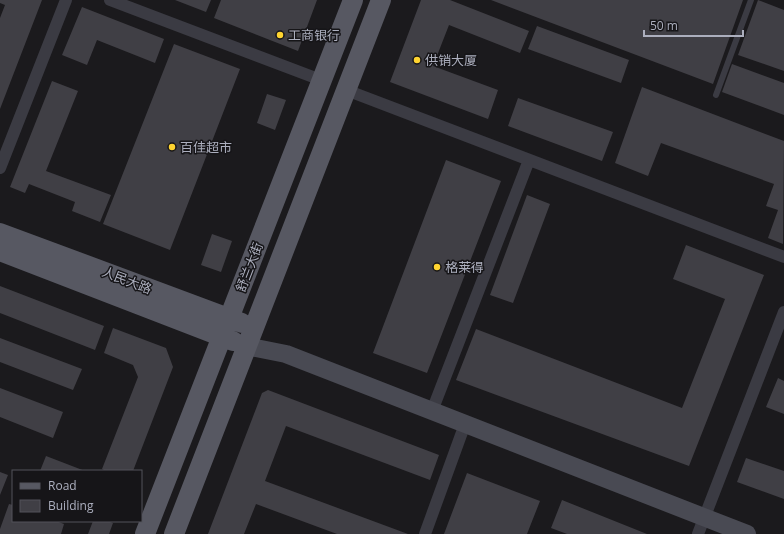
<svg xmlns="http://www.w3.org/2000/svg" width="784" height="534" font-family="'Open Sans','Noto Sans SC',sans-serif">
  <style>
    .building { fill: #403f45 }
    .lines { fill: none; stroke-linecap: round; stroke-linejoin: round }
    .service { stroke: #3b3b43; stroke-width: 6 }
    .minor { stroke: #3b3b43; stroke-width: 12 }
    .secondary { stroke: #494a53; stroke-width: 18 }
    .primary { stroke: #575862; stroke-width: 20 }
    .poi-dot { fill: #ffd430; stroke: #161518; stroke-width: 1.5 }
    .labels { text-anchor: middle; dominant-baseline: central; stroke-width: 3; stroke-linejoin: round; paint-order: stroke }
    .poi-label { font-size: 13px; fill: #acafbe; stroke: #161518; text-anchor: start }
    .street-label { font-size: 13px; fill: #acafbe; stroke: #161518 }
  </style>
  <rect width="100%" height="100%" fill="#1b1a1d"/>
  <path class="building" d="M0 0H42L0 109V18L5 5 0 3Z
    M175 0H211L206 12Z
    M221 0H317L298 51 214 18Z
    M421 0H450L529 31 520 53 449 25 433 66 498 90 488 119 390 82Z
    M491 0H743L713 84Z
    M758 0 784 10V71L738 55Z
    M82 7 164 39 155 63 97 40 87 65 62 55Z
    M537 26 629 60 621 83 528 49Z
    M174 44 240 69 170 250 103 224Z
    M732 64 784 83V115L722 92Z
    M52 81 78 91 46 171 111 195 100 222 72 211 75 202 29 184 25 193 10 187Z
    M642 87 784 141 783 244 768 238 778 210 766 206 774 184 661 143 648 176 615 163Z
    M267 94 286 100 275 130 257 123Z
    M518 98 613 132 602 161 508 126Z
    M446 160 501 181 427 373 373 353Z
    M527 195 550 204 513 303 490 295Z
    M212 234 232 241 221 272 201 265Z
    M686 245 764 275 689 466 456 380 476 329 682 408 725 299 673 279Z
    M0 286 104 326 95 350 0 313Z
    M113 328 166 348 173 367 133 471H106L102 469 138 377 133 365 104 353Z
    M0 338 82 369 73 390 0 362Z
    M778 378 784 381V414L766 407Z
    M0 388 63 412 53 438 0 417Z
    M268 390 439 455 430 480 286 426 265 481 408 534H337L256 504 244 534H208L262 393Z
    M46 456 85 471H40Z
    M746 458 784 471V499L737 482Z
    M0 472 8 475 0 495Z
    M467 473 540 501 527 534H444Z
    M562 500 647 534H567L551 528Z
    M9 504 13 505V521H56L64 524 61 534H0V529Z
    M93 521H107L113 523 109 534H88Z"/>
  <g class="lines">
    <path class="service" d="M716 95 751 0"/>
    <path class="minor" d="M110 0 321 80
      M346 90 784 257
      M0 168 66 0
      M432 411 529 160
      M425 534 465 424
      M698 534 784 312"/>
    <path class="secondary" d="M246 346 286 354 747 534"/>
    <path class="primary" d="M0 233 242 323
      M0 251 233 341
      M145 534 353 0
      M174 534 381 0"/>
  </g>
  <g class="poi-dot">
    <circle cx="280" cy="35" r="4"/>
    <circle cx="417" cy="60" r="4"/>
    <circle cx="172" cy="147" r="4"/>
    <circle cx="437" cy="267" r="4"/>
  </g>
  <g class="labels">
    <g class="poi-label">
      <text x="288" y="35">工商银行</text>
      <text x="425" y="60">供销大厦</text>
      <text x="180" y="147">百佳超市</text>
      <text x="445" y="267">格莱得</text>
    </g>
    <g class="street-label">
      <text transform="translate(249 267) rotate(-69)">舒兰大街</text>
      <text transform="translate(127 280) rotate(21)">人民大路</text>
    </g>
  </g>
  <rect x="12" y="470" width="130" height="52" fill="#161518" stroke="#52535a"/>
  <rect x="20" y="483" width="20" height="6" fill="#575862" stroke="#52535a"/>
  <text x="48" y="490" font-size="12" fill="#acafbe">Road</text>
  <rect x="20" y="500" width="20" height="12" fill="#403f45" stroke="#52535a"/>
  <text x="48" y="510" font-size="12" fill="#acafbe">Building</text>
  <path d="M644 30v6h99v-6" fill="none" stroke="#acafbe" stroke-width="2"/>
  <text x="650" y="30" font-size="12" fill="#acafbe" stroke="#161518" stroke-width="3" paint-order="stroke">50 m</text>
</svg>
